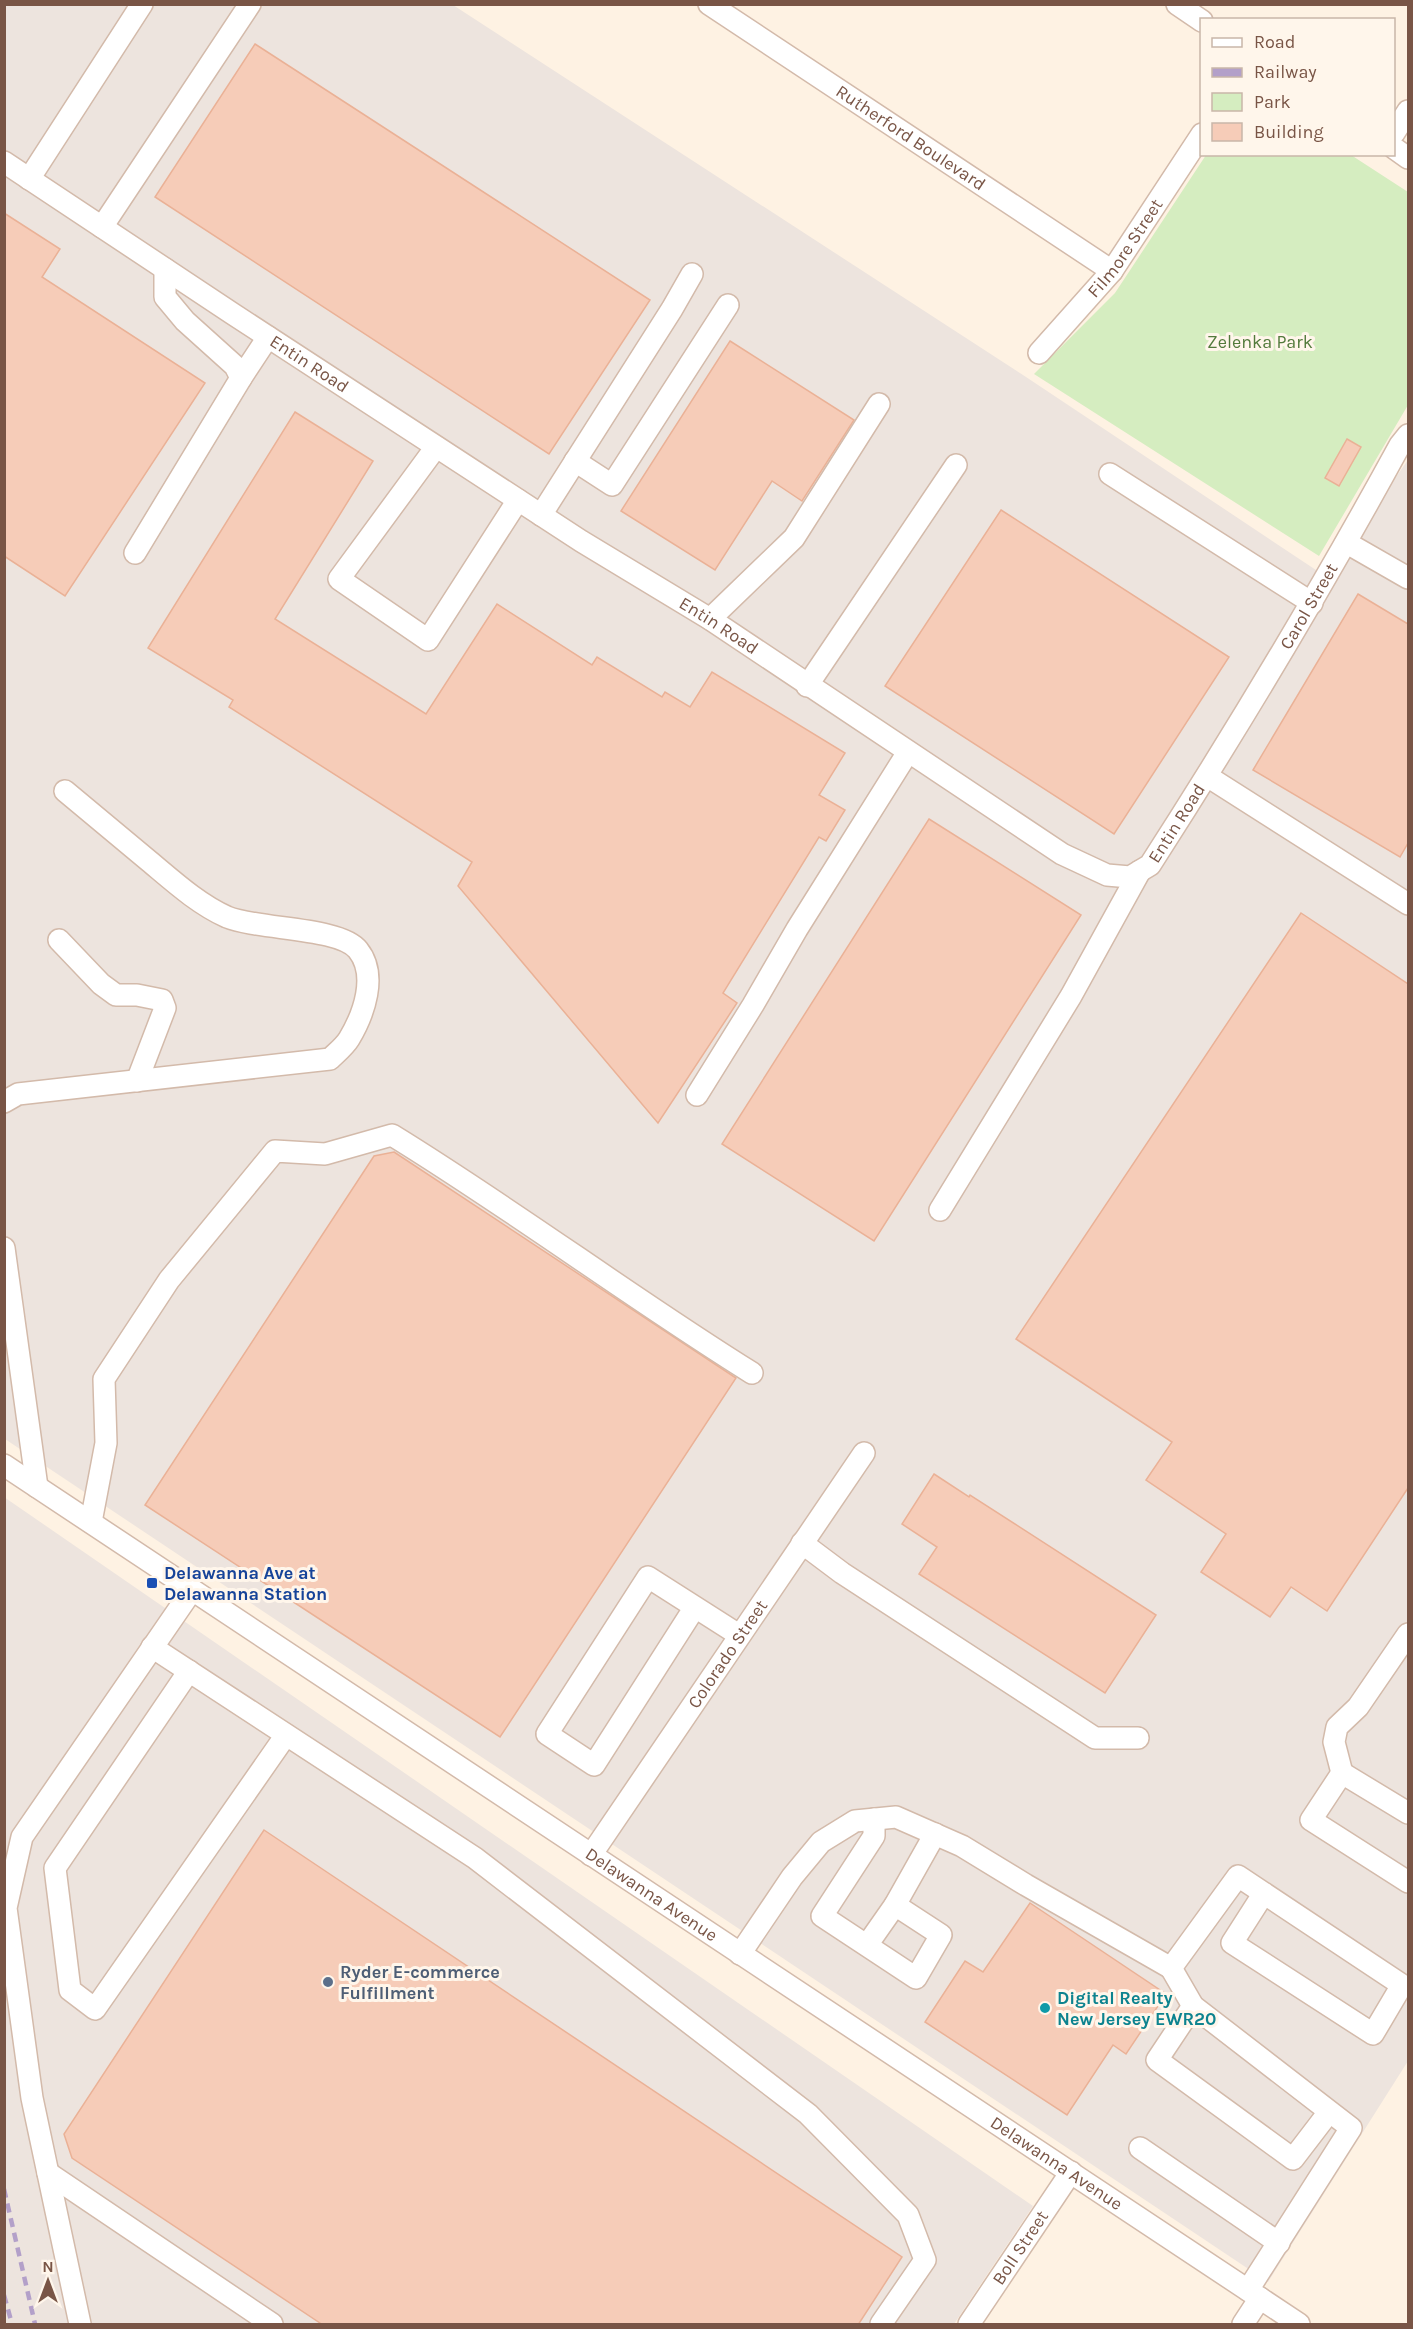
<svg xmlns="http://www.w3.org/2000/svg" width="1413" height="2329" font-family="Karla,sans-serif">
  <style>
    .industrial { fill: #ede4de }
    .green { fill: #d5edc0 }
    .building { fill: #f6ccb8; stroke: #eab196; stroke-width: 1.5 }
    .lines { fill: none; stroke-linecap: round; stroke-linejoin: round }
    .minor-casing { stroke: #d3baaa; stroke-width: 24 }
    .minor { stroke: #fff; stroke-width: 21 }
    .rail { stroke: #b3a0c9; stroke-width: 4.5; stroke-dasharray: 9 6; stroke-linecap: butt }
    .transit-dot { fill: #1a4fb4; stroke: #fff6eb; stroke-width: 2 }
    .service-dot { fill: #5c6f8a; stroke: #fff6eb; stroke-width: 2 }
    .culture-dot { fill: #0f9aa8; stroke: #fff6eb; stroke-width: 2 }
    .labels { text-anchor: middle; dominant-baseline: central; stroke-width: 6; stroke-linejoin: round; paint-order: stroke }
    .street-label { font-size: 18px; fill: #795546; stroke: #fff6eb }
    .park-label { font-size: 18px; fill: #527a3b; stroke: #fff6eb }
    .transit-label { font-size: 18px; font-weight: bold; fill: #164399; stroke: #fff6eb; text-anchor: start }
    .service-label { font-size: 18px; font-weight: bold; fill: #4e5e75; stroke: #fff6eb; text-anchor: start }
    .culture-label { font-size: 18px; font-weight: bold; fill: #0d838f; stroke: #fff6eb; text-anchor: start }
  </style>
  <rect width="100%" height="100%" fill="#fef2e3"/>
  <path class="industrial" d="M4 5H453L1023 375 1325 576 1408 460V2061L1268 2282 5 1439Z
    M4 1497 1033 2206 954 2324H5Z"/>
  <path class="green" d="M1206 155H1351L1408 192V405L1319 556 1034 374 1115 293Z"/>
  <path class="building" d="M255 44 650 300 549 454 155 197Z
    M4 213 60 249 42 277 205 383 65 596 4 556Z
    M730 341 854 420 802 501 772 481 715 570 621 511Z
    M295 412 373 461 275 619 426 714 497 604 592 665 597 657 662 697 665 692 690 707 712 672 845 753 819 795 845 810 826 841 819 837 723 993 737 1003 658 1123 458 886 472 862 229 707 233 700 148 648Z
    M1347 439 1361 447 1339 486 1325 478Z
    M1001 510 1229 657 1114 834 885 686Z
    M1358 594 1408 624V843L1400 857 1253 770Z
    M929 819 1081 915 874 1241 722 1144Z
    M1301 913 1408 984V1488L1327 1611 1291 1587 1270 1617 1201 1572 1226 1534 1146 1480 1172 1442 1016 1339Z
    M394 1152 736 1378 500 1737 145 1505 374 1156Z
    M934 1474 969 1497 970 1495 1156 1615 1105 1693 919 1574 937 1547 902 1524Z
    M264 1830 902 2257 858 2325H323L72 2158 64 2134Z
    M1030 1903 1166 1994 1126 2054 1113 2045 1067 2115 925 2022 965 1961 983 1972Z"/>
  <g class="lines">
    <defs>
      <g id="minor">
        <path id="s1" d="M709 4 1112 271"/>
        <path d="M1177 4 1202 21"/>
        <path d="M1394 133 1408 111"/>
        <path d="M1394 148 1408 158"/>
        <path id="s2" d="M4 162 233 314 581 541 710 619 1062 854 1107 875 1130 877 1150 865C1238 728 1322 588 1400 445L1408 435"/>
        <path d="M29 179 142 4"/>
        <path d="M102 227 250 4"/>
        <path id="s3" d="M1039 353 1112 271 1202 134"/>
        <path d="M241 378 268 337"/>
        <path d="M436 447 339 579 428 640 518 500"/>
        <path d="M575 461 612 485 728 305"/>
        <path d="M1110 474 1312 603"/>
        <path d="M541 515 672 309 692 274"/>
        <path d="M1347 543 1408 578"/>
        <path d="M135 553 241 378 235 366 185 321 165 297V269"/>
        <path d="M710 619 794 538 879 404"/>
        <path d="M807 686 956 465"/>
        <path d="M1207 776 1408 904"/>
        <path d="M59 940 101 984 116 995H137L162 1000 165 1008 137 1081"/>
        <path d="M697 1095 753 1005 797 929 908 752"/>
        <path d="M4 1102 18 1094 330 1059C336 1053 344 1047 349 1039 364 1014 378 975 358 950 340 927 259 930 227 917 198 904 173 881 149 861 121 838 93 814 65 791"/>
        <path d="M940 1210 1071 996 1140 871"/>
        <path d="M4 1248 37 1487"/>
        <path id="s4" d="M4 1465 1299 2324"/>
        <path d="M91 1522 106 1443 104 1379 169 1280 275 1151 325 1154 392 1135C514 1210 630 1297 752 1373"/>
        <path d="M802 1543 842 1573 1095 1738H1138"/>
        <path d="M695 1607 594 1765 547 1734 648 1577 739 1635"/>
        <path d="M152 1647 475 1858 808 2114 908 2215 925 2260 881 2324"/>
        <path d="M189 1671 55 1868 70 1990 95 2009 286 1735"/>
        <path d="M1342 1773 1334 1742 1337 1727 1358 1707 1408 1634"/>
        <path d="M1408 1813 1342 1773 1311 1820 1408 1882"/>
        <path d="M874 1819V1836L822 1916 916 1978 941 1935 895 1905 935 1834"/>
        <path id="s5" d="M591 1855 864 1453"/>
        <path d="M867 1945 895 1905"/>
        <path d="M740 1954 792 1877 821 1842 855 1821 896 1817 962 1846 1026 1885 1171 1968"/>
        <path d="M1193 2006 1157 2060 1293 2159 1329 2112"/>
        <path d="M1140 2148 1279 2243"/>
        <path d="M48 2173 272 2324"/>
        <path d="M1248 2290 1351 2128 1193 2006 1171 1968 1238 1876 1402 1985 1373 2034 1232 1943 1264 1893"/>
        <path d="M80 2324 32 2098 6 1908 22 1837 192 1590"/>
        <path id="s6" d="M969 2324 1071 2172"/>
        <path d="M1243 2324 1260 2298"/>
      </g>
    </defs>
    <use href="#minor" class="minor-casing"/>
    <use href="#minor" class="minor"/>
    <path class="rail" d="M4 2189 35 2324
      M4 2295 12 2324"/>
  </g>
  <rect class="transit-dot" x="146" y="1577" width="12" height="12" rx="3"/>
  <circle class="service-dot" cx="328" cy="1982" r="6"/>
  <circle class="culture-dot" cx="1045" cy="2008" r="6"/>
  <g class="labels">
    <g class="street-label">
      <text stroke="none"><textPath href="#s1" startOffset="242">Rutherford Boulevard</textPath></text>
      <text stroke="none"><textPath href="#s3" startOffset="136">Filmore Street</textPath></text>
      <text stroke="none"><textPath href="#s2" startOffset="366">Entin Road</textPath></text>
      <text stroke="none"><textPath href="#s2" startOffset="1664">Carol Street</textPath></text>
      <text stroke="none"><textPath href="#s2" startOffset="852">Entin Road</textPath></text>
      <text stroke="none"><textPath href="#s2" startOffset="1410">Entin Road</textPath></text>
      <text stroke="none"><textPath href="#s5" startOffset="243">Colorado Street</textPath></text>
      <text stroke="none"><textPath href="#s4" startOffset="777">Delawanna Avenue</textPath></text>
      <text stroke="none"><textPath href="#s4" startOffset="1263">Delawanna Avenue</textPath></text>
      <text stroke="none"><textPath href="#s6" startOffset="92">Boll Street</textPath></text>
    </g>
    <g class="park-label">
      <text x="1260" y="342">Zelenka Park</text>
    </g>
    <g class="transit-label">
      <text x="164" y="1573">Delawanna Ave at<tspan x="164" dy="21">Delawanna Station</tspan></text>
    </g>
    <g class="service-label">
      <text x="340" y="1972">Ryder E-commerce<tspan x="340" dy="21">Fulfillment</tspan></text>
    </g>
    <g class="culture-label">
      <text x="1057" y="1998">Digital Realty<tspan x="1057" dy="21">New Jersey EWR20</tspan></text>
    </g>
  </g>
  <rect width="1413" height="2329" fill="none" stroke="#795546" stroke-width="12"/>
  <rect x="1200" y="18" width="195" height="138" fill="#fff6eb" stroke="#c9b6a9" stroke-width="1.5"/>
  <rect x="1212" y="38" width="30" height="9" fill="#ffffff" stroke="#c9b6a9" stroke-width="1.5"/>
  <text x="1254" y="48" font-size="18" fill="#795546">Road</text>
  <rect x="1212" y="68" width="30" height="9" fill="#b3a0c9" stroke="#c9b6a9" stroke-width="1.5"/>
  <text x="1254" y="78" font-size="18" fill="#795546">Railway</text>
  <rect x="1212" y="93" width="30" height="18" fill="#d5edc0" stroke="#c9b6a9" stroke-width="1.5"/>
  <text x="1254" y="108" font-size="18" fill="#795546">Park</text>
  <rect x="1212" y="123" width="30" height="18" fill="#f6ccb8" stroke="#c9b6a9" stroke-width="1.5"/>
  <text x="1254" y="138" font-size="18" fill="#795546">Building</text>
  <g transform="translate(48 2281)" stroke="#fff6eb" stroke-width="4.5" paint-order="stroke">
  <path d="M0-4.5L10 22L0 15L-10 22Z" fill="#795546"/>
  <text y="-9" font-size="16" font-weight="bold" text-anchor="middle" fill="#795546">N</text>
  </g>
</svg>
